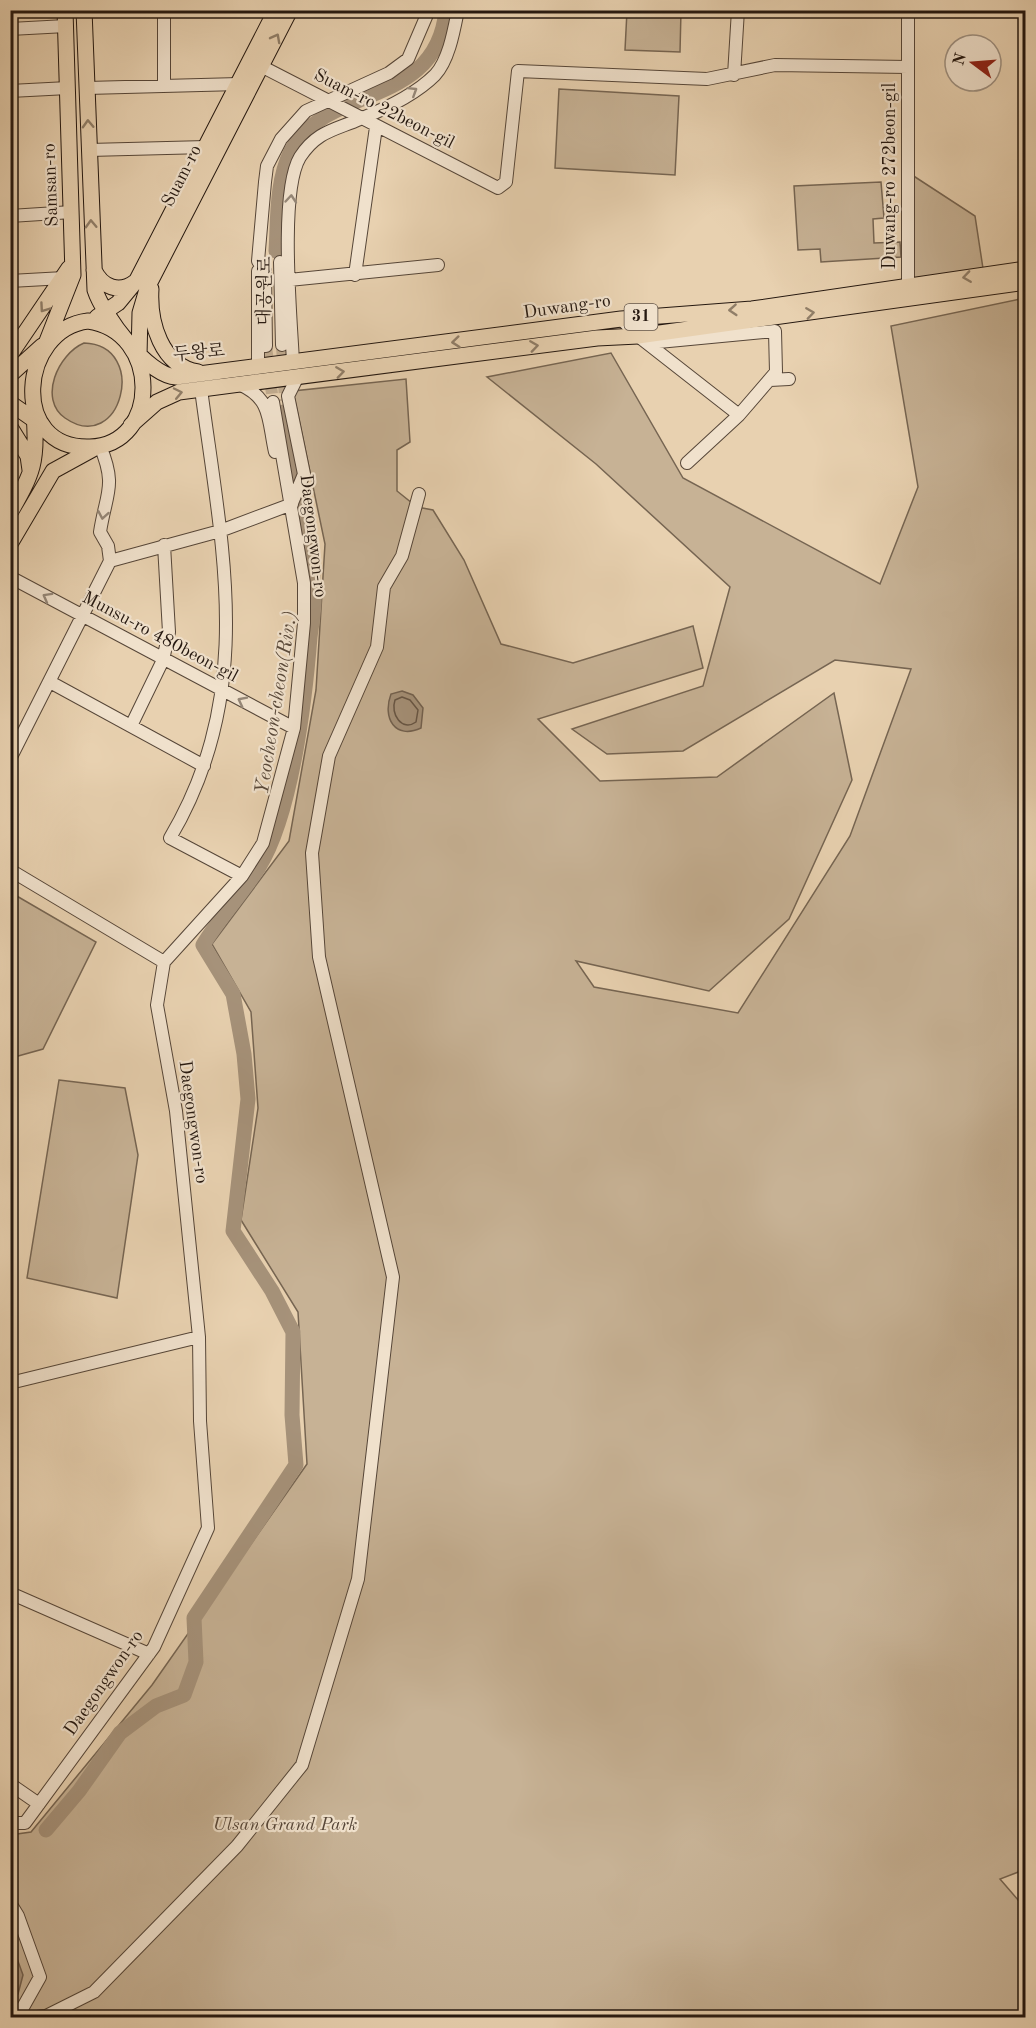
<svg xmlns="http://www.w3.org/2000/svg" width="1036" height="2028" font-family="'Old Standard TT','Noto Serif KR',serif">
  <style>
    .green { fill: #c7b295; stroke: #766552; stroke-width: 1.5 }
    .water { fill: #a6927a; stroke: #726150; stroke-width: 1.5 }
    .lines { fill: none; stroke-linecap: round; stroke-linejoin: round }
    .shore { stroke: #665545; stroke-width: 1.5 }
    .river { stroke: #a6927a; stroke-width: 15 }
    .minor-tunnel { stroke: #c1ac90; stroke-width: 12; stroke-dasharray: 12 6; stroke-linecap: butt }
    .minor-casing { stroke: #564638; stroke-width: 14 }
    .major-casing { stroke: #251810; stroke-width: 17 }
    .minor { stroke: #f0e1cc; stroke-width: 12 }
    .major { stroke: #e8d1b0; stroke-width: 15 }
    .oneway { stroke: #907e68 }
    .oneway2 { stroke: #958777 }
    .labels { text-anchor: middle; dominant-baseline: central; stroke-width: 4.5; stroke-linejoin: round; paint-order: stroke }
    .shield { fill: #f0e1cc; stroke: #625448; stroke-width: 1.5 }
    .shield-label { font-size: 16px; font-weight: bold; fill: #251810 }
    .street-label { font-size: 18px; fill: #251810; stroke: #f0e1cc }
    .park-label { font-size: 18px; font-style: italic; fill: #564638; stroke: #f0e1cc }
    .water-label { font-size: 20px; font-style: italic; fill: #59493a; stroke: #f0e1cc }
  </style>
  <rect width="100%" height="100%" fill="#e8d1b0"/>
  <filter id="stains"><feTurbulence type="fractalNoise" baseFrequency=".00333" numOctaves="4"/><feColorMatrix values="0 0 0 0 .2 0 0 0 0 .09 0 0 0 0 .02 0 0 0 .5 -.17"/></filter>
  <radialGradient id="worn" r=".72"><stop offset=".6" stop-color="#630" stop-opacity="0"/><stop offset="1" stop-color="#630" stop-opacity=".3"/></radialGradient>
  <path class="green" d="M627 11H681L680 52 625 50Z
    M559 89 679 96 675 175 555 168Z
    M909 173 975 216 984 275 908 285Z
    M881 182 884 218 873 219 874 243 900 242 901 257 821 262 820 249 798 250 794 186Z
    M1025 298 1026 1869 1000 1879 1025 1908V2017H11L10 1835 31 1832 152 1685 307 1464 298 1312 241 1220 258 1108 251 1012 212 944 289 841 316 690 325 544 293 391 406 379 410 442 397 450V491L417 507 433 510 464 560 501 644 573 663 693 626 703 668 538 719 600 781 717 777 834 693 852 780 789 919 709 991 576 961 594 987 738 1013 850 836 911 669 835 660 683 751 607 754 572 729 703 686 730 587 596 464 487 377 611 353 683 478 880 584 918 487 891 326Z
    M84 343C150 345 121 457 65 418 38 399 58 354 84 343Z
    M15 895 96 942 43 1049 11 1058 10 900Z
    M59 1080 125 1088 138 1155 117 1298 27 1278Z"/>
  <path class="water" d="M402 691 413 695 423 708 421 728C395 740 382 718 391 694Z
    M11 1942 23 1975 18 1994 11 1999Z"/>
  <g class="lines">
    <path class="shore" d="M402 697 410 700 418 710 416 722C402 732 390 714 395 700Z"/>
    <path class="river" d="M276 251C278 219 276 181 291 151 325 84 437 109 446 10
      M46 1830 79 1791 120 1733 156 1706 184 1695 196 1662 194 1618 296 1465 292 1415 293 1332 272 1291 233 1231 248 1099 244 1054 233 994 203 945C220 917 242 894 259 867 292 813 305 700 310 637 312 622 315 607 314 592 311 532 294 471 283 412"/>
    <path class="minor-tunnel" d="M282 345 285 401
      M266 346 273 402"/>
    <defs>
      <path id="minor" d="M164 10V86
        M10 29 66 26
        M255 63 498 188 506 182 518 71 707 79 775 65 908 67
        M734 75 738 10
        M87 88 239 84
        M10 91 68 88
        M89 150 206 147
        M10 216 72 212
        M280 262 282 345
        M355 275 376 127
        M289 280 438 265
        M10 281 64 278
        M908 285V10
        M621 319 638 336 739 415 776 372 775 331 648 343
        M266 346 265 271 258 261 265 182 267 166 281 139 306 111 389 73 408 59 429 10
        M293 362C291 319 279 192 300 157 317 131 335 130 360 119 385 109 416 94 435 75 449 60 454 30 458 10
        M258 367V271
        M770 380 789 379
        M241 385C272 399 268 421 275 452
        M201 389C222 549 257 691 170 838L242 876
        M687 463 739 415
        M292 503 304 474 288 396 297 378
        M110 561 220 531 292 504
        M10 577 294 728
        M50 682 204 766
        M131 726 163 660 169 632 164 545
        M10 759 110 561 108 546 100 532C106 493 117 486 100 446
        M10 870 164 962
        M10 1383 199 1337
        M10 1593 149 1654
        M10 1784 39 1804
        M10 1823H25L154 1647 208 1528 200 1421 199 1337 176 1111 157 1005 164 962 242 876 263 843 294 728 304 623V583L273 402
        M10 1903 18 1916 40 1977 22 2009 10 2017
        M28 2018 46 2016 94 1992 237 1846 302 1765 358 1579 393 1277 319 957 312 853 329 756 377 647 384 587 402 556 419 494"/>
      <path id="major" d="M84 10 95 290C103 315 148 376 176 377L621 319 752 309 1026 269
        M94 270C102 287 119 294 135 282
        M151 289C149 322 161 366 198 372
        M97 317 118 303 137 280 276 10
        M88 321C161 331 161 445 90 447 8 450 20 329 88 321Z
        M47 341 73 275 65 10
        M10 355 69 268
        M139 356 140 313 148 286 290 10
        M10 375 42 346
        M10 403 40 424
        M131 425 157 402 179 392 597 338 638 336 1026 282
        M10 427 28 456 30 470
        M10 513C33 473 38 461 34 415
        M10 544 53 471 95 448"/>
    </defs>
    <use href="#minor" class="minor-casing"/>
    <use href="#major" class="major-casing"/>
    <use href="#minor" class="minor"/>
    <use href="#major" class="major"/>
  </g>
  <defs><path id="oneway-chevron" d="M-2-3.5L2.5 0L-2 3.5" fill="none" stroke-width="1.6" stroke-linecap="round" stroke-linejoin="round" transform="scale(1.5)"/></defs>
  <g class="oneway">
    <use href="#oneway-chevron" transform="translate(276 38) rotate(-62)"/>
    <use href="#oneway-chevron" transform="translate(88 124) rotate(-92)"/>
    <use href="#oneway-chevron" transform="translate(91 224) rotate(-92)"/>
    <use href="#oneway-chevron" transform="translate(967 277) rotate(172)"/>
    <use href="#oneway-chevron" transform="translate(44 308) rotate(125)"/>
    <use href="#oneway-chevron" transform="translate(733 310) rotate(176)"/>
    <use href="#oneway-chevron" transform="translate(810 313) rotate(-8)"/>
    <use href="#oneway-chevron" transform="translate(456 342) rotate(174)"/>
    <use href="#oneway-chevron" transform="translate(534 346) rotate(-8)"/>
    <use href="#oneway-chevron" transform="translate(340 372) rotate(-8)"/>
    <use href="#oneway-chevron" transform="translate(178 393) rotate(-12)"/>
  </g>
  <g class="oneway2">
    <use href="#oneway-chevron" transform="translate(413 91) rotate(-32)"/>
    <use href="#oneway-chevron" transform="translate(291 199) rotate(-85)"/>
    <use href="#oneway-chevron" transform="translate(103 515) rotate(100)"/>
    <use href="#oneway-chevron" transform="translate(47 597) rotate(-151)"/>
    <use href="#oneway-chevron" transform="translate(242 701) rotate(-153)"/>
  </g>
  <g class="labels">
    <rect class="shield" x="624.5" y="304" width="33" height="26" rx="4.5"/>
    <g class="shield-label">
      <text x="641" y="317">31</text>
    </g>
    <g class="street-label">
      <text transform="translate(384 109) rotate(27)">Suam-ro 22beon-gil</text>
      <text transform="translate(182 176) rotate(-63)">Suam-ro</text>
      <text transform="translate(890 176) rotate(-90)">Duwang-ro 272beon-gil</text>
      <text transform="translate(51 185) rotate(-92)">Samsan-ro</text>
      <text transform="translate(265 291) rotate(-89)">대공원로</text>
      <text transform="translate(567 307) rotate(-8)">Duwang-ro</text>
      <text transform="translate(199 353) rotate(-5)">두왕로</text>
      <text transform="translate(313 536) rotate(83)">Daegongwon-ro</text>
      <text transform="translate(160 637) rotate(28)">Munsu-ro 480beon-gil</text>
      <text transform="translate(193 1122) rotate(82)">Daegongwon-ro</text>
      <text transform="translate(104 1683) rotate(-55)">Daegongwon-ro</text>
    </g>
    <g class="park-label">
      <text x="285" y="1825">Ulsan Grand Park</text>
    </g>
    <g class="water-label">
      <text transform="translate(277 703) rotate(-81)">Yeocheon-cheon(Riv.)</text>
    </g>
  </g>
  <rect width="1036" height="2028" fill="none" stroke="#e8d1b0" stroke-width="36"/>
  <rect x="12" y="12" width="1012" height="2004" fill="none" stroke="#251810" stroke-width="3"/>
  <rect x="18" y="18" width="1000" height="1992" fill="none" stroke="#251810" stroke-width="1.5"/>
  <g transform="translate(973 63) rotate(286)"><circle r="28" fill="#f0e1cc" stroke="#9f9181" stroke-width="1.5"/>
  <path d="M0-4.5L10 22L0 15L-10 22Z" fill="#8f2418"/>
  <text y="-9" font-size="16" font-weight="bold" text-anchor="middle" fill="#251810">N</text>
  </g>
  <rect width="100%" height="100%" filter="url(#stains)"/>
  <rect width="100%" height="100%" fill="url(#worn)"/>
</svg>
